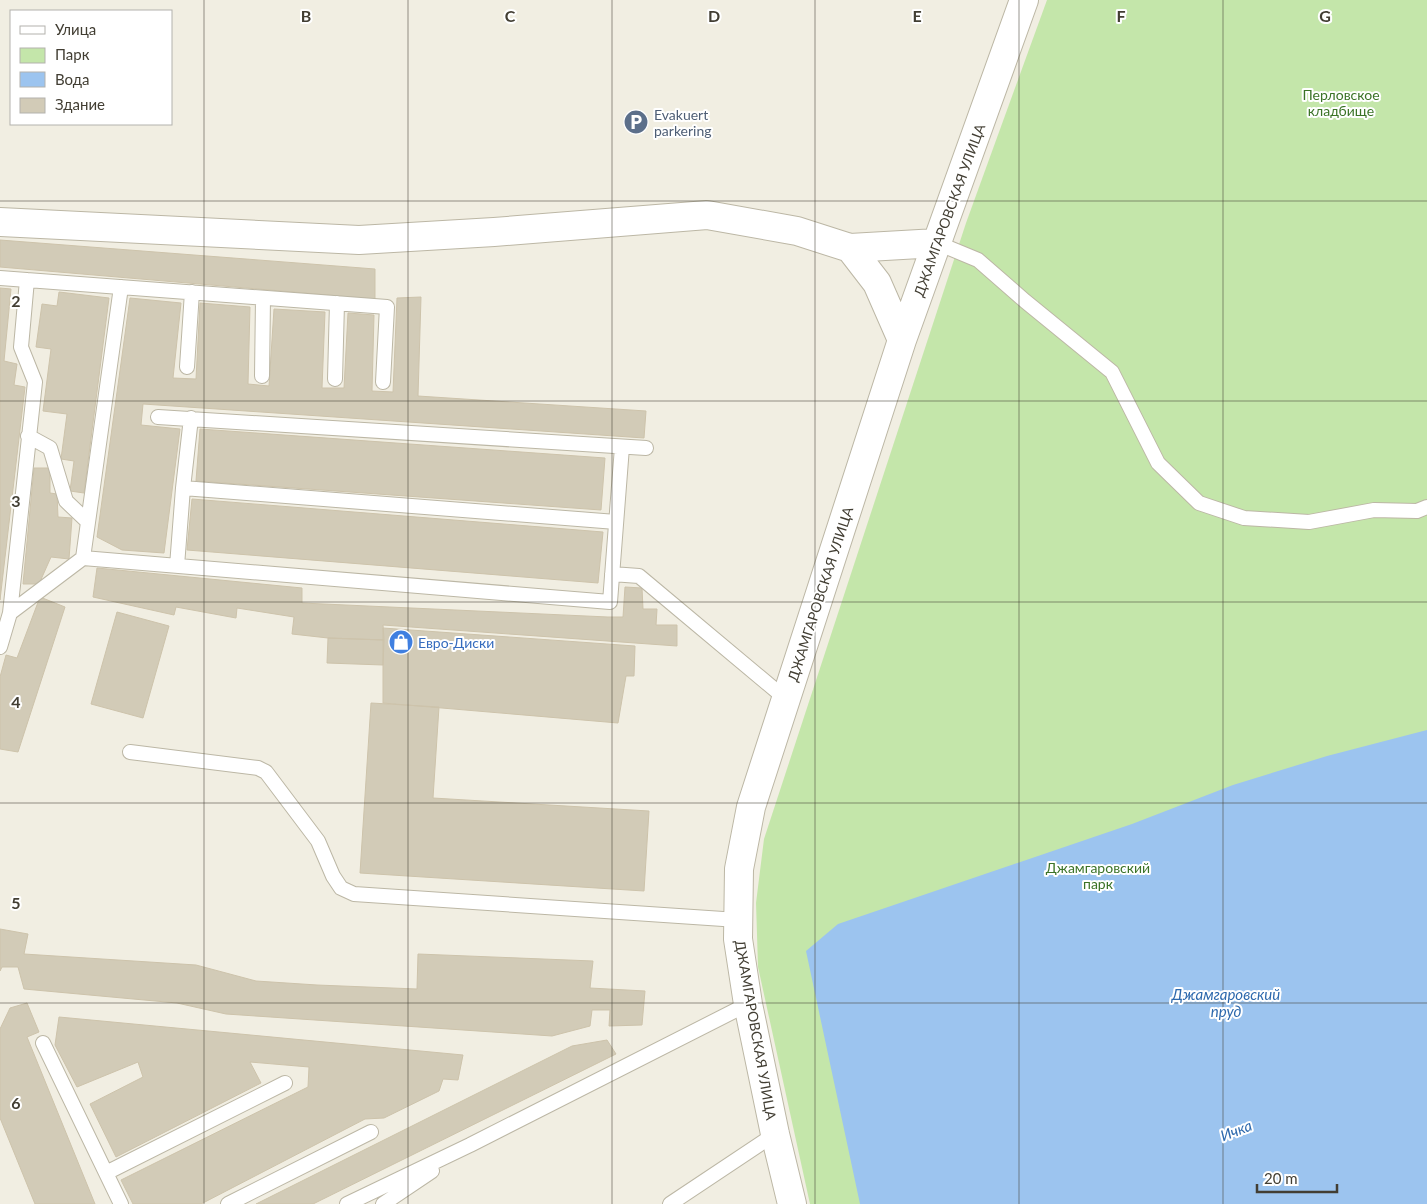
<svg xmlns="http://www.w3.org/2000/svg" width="1427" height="1204" font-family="Lato,sans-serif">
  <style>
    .green { fill: #c4e6aa }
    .water { fill: #9cc4ef }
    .building { fill: #d2cbb7; stroke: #cdc3ab }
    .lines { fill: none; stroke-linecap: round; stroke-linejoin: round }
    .service-casing { stroke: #bcb7a5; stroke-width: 16 }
    .minor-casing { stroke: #bcb7a5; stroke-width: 30 }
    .service { stroke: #fff; stroke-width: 14 }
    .minor { stroke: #fff; stroke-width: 28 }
    .grid { fill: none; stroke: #423e33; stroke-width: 1; stroke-opacity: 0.55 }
    .labels { text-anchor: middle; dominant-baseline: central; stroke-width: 4; stroke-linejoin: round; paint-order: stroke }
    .park-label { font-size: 14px; fill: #3b7327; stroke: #fff }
    .service-label { font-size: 14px; fill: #4e5e75; stroke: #fff; text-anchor: start }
    .street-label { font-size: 14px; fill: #423e33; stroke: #fff }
    .shop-label { font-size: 14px; fill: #366cbe; stroke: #fff; text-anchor: start }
    .water-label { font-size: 15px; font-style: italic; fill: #2d69ad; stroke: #fff }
    .grid-label { font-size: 16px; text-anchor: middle; font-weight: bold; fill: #423e33; stroke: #fff; stroke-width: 4; stroke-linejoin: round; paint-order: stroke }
  </style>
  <rect width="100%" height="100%" fill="#f1eee2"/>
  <path class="green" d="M1047 0H1427V1204H810L758 967 756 903 764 839 966 223Z"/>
  <path class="water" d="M1427 730V1204H860L806 951 838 924 1132 824 1233 785 1327 756Z"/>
  <path class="building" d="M0 240 375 269V299L0 267Z
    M0 288 11 289 4 361 17 364 14 385 25 387 0 600Z
    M59 292 109 298 84 493 70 491 74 461 61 459 67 414 43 411 51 349 36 347 42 304 57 306Z
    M421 297 418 396 646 411 644 438 143 404 141 425 180 429 164 553 122 550 97 537 130 298 181 303 173 378 196 379 200 303 250 307 248 384 269 386 274 309 325 312 322 388H344L348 313 374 315 372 391 393 392 397 298Z
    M200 429 605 458 601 510 196 481Z
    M34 468H50V493L57 494 58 517 72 518 69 559 51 557 39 584H23Z
    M192 499 603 532 598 583 187 550Z
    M97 568 302 588V603L608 617H623L625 587 642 588 643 609H657L656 625H677V646L383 625 384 640 328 638 292 634 294 617 237 608 236 618 176 607 174 615 93 597Z
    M40 597 65 607 18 752 0 749V677L6 655 17 658Z
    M117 612 169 626 143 718 91 704Z
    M383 628 635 646 634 676H626L618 723 383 703Z
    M328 638 384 640 383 665 327 663Z
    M371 703 439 707 433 798 649 811 644 891 360 873Z
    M0 929 28 934 24 954 196 965 256 981 317 985 417 989 418 954 593 961 590 988 645 991 642 1025 609 1026 610 1010H592L590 1026 552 1036 226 1014 177 1003 24 989 18 967H2L0 971Z
    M27 1003 39 1032 27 1037 95 1204H35L0 1118V1029L10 1008Z
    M59 1017 463 1055 458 1080 443 1079 439 1091 384 1118 365 1119 201 1204H133L121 1180 308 1087 309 1067 250 1062 261 1083 116 1157 90 1104 143 1077 138 1062 77 1087 55 1045Z
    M607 1040 616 1054 313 1204H256L572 1046Z"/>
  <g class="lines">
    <defs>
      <path id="service" d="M937 243 978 260 1025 301 1112 372 1158 463 1199 503 1244 518 1309 522 1374 510 1417 511 1427 507
        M0 278 387 307 383 382
        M187 367 192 292
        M262 376 263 298
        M335 379 337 303
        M158 417 646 448
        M28 436 50 448 66 501 88 522
        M183 488 616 522
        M83 558 121 287
        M177 566 183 488 191 418
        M612 574 639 576 786 699
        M10 613 83 558 610 602 622 447
        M0 647 10 613 35 382 21 347 27 280
        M130 752 258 768 266 772 318 841 333 876 341 888 354 894 738 920
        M43 1043 121 1204
        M106 1173 285 1083
        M228 1204 371 1132
        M347 1204 470 1145 748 1004
        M383 1204 432 1171
        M670 1204 775 1134"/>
      <path id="minor" d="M0 222 359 240 494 232 707 215 797 231 850 248 877 283 902 340
        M850 248 937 243
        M792 1204 775 1134 748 1004 738 939 739 869 751 807 902 340 1024 0"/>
    </defs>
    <use href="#service" class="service-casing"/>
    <use href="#minor" class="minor-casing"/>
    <use href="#service" class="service"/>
    <use href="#minor" class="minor"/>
  </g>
  <path class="grid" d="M204 0V1204M408 0V1204M612 0V1204M815 0V1204M1019 0V1204M1223 0V1204M0 201H1427M0 401H1427M0 602H1427M0 803H1427M0 1003H1427"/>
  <defs>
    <symbol id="parking-disc" viewBox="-11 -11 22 22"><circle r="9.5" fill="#5c6f8a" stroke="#fff"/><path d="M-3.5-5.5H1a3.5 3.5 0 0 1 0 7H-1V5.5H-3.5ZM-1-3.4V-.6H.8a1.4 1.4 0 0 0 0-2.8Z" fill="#fff"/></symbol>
    <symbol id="shop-disc" viewBox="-11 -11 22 22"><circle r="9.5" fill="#3f7fe0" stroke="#fff"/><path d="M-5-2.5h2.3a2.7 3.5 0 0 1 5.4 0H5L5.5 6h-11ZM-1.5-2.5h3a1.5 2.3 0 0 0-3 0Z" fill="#fff"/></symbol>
  </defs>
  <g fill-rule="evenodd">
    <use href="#parking-disc" x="622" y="108" width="28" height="28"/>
    <use href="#shop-disc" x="387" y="628" width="28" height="28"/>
  </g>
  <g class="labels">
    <g class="park-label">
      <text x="1341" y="94">Перловское<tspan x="1341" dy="16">кладбище</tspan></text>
      <text x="1098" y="867">Джамгаровский<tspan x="1098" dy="16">парк</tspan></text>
    </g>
    <g class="service-label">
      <text x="654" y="114">Evakuert<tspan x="654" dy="16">parkering</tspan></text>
    </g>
    <g class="street-label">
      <text transform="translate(949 210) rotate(-70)">ДЖАМГАРОВСКАЯ УЛИЦА</text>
      <text transform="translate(820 594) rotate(-72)">ДЖАМГАРОВСКАЯ УЛИЦА</text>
      <text transform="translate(756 1030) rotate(80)">ДЖАМГАРОВСКАЯ УЛИЦА</text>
    </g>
    <g class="shop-label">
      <text x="418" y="642">Евро-Диски</text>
    </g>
    <g class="water-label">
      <text x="1226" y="994">Джамгаровский<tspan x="1226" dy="17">пруд</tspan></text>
      <text transform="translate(1236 1130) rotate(-21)">Ичка</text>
    </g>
  </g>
  <g class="grid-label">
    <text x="306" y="22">B</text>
    <text x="510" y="22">C</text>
    <text x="714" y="22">D</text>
    <text x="917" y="22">E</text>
    <text x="1121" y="22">F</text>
    <text x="1325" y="22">G</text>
    <text x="16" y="307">2</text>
    <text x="16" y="507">3</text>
    <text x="16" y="708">4</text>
    <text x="16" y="909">5</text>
    <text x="16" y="1109">6</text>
  </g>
  <rect x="10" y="10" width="162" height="115" fill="#ffffff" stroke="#b3b2ad"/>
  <rect x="20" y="26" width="25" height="8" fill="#ffffff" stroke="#b3b2ad"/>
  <text x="55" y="35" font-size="15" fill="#423e33">Улица</text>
  <rect x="20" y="48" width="25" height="15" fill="#c4e6aa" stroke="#b3b2ad"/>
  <text x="55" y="60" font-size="15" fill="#423e33">Парк</text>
  <rect x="20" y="72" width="25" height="15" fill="#9cc4ef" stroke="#b3b2ad"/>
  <text x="55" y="85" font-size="15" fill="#423e33">Вода</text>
  <rect x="20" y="98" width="25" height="15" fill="#d2cbb7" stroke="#b3b2ad"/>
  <text x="55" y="110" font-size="15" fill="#423e33">Здание</text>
  <path d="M1257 1184v8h80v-8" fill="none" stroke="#423e33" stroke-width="2.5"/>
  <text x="1264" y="1184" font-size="15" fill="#423e33" stroke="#ffffff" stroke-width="4" paint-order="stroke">20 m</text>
</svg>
